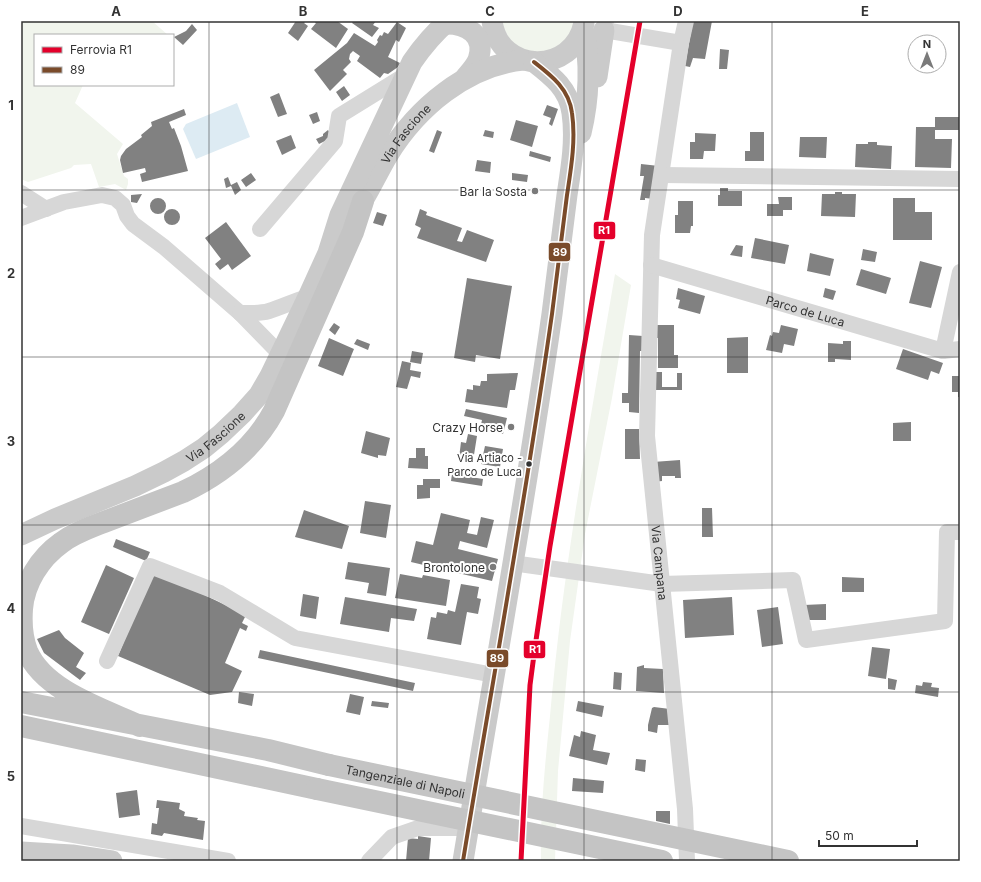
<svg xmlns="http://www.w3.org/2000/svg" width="981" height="882" font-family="Inter,sans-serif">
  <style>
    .green { fill: #f1f5ed }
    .water { fill: #ddebf3 }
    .building { fill: #818181 }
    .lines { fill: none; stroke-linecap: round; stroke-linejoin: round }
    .minor { stroke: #d7d7d7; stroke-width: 16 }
    .major { stroke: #cacaca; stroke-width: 21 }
    .highway { stroke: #c4c4c4; stroke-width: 22 }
    .highway-bridge { stroke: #c4c4c4; stroke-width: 22 }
    .bus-1-casing { stroke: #fff; stroke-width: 7 }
    .bus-1 { stroke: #7a4b2a; stroke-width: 4 }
    .rail-1-casing { stroke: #fff; stroke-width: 8 }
    .rail-1 { stroke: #e4002b; stroke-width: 5 }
    .grid { fill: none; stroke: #333; stroke-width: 1; stroke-opacity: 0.55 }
    .poi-dot { fill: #7a7a7a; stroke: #fff; stroke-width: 1.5 }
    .bus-dot { fill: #333; stroke: #fff; stroke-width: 1.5 }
    .labels { text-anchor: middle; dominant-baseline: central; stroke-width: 4; stroke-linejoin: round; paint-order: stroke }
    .bus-label { font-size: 11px; fill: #333; stroke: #fff; text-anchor: end }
    .street-label { font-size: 12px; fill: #333; stroke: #fff }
    .poi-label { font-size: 12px; fill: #333; stroke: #fff; text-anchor: end }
    .line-badge { stroke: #fff; stroke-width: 1.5 }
    .badge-label { font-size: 11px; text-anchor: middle; font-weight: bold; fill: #fff }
    .neatline { fill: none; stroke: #333; stroke-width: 1.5 }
    .grid-label { font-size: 13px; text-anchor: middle; font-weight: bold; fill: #333 }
  </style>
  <rect width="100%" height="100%" fill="#fff"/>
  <path class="green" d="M21 21H152L168 35H35V85H83L75 103 123 144 117 154 124 176 128 179V184L126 190 115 184 99 187 91 164 74 165 71 168 28 182 21 179Z
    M499 21H577L565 44 541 55 516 49Z
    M615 274 631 285 612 398 585 534 570 641 558 771 555 861H541C540 813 545 764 550 716 563 568 590 421 615 274Z"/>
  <path class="water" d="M237 103 250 137 196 159 183 129 186 124Z"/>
  <path class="building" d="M296 21H306L304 23 308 26 298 41 288 33Z
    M313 21H337L348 29 336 48 311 29 316 23Z
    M353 21H376L373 25 379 28 372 37 352 23Z
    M693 21H712L705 59 693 58 690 67 685 66Z
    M397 22 406 28 399 42 396 40 388 57 400 63 398 67 388 74 384 73 380 78 357 61 360 56 353 51 350 54 349 59 351 62 343 70 347 74 330 91 314 70 347 43 354 33 375 46 378 42 377 40 380 35 382 36 384 32 388 34Z
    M192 24 197 30 183 45 174 37 186 31Z
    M720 49 729 50 727 69H719Z
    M344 86 350 95 342 101 336 92Z
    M279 93 287 114 278 117 270 97Z
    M547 105 558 109 552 126 549 124 551 118 543 115Z
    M184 109 186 115 169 122 172 129 174 128 181 146 188 171 142 182 140 174 146 172 145 168 123 173 120 160 121 156 126 149 142 137 141 135 152 126 151 122Z
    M317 112 320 121 313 124 309 115Z
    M935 117H960V130H935V139H952L951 168 915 167 916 127H935Z
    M516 120 538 126 532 147 510 140Z
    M328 130 333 137 319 144 316 139 323 136V134Z
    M437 130 442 132 434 153 429 151Z
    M485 130 494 132 493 138 483 136Z
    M750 132H764V161H745V151H750Z
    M695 133 716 134 715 151H704L703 159H690V142H695Z
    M291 135 296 148 282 155 276 141Z
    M800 137H827L826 158 799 157Z
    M868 142H877V145L892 146 891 169 855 167 856 144H868Z
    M530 151 551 157 550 162 529 156Z
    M477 160 491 162 490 173 475 171Z
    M641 164 659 166 654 199 645 198V200H640L644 176H640Z
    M251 173 256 180 246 187 241 180Z
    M512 173 528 175 527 182 512 180Z
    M228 177 231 185 237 182 241 190 235 195 231 186 226 188 224 179Z
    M720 188H728V191H742V206H718V195H720Z
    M835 192H842V194H856L855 217 821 216 822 194H835Z
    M142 194 137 203 131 202V195Z
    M778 197H792V210H783V216H767V204H779Z
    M150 206a8 8 0 1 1 16 0a8 8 0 1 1-16 0Z
    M893 198H915V212H932V240H893Z
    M678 201H693V226H691L690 233H675V215H678Z
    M420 209 427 212 426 215 462 228 457 241 462 242 467 230 494 240 486 262 417 238 421 228 415 225Z
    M164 217a8 8 0 1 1 16 0a8 8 0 1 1-16 0Z
    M377 212 387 215 383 226 373 223Z
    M226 222 251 256 232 270 228 264 220 270 215 264 221 259 205 238Z
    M755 238 789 245 785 264 751 258Z
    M736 245 743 246 742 257 730 255Z
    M863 249 877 252 875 262 861 260Z
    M810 253 834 259 830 276 807 271Z
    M920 261 942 267 931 308 909 303Z
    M861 269 891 278 886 294 856 285Z
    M467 278 512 286 500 359 476 355 475 362 454 358Z
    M678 288 705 296 700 314 678 308 680 300 676 299Z
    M825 288 836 291 833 300 823 297Z
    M334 323 340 327 335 335 329 330Z
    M655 325H674V355H678V368H658V338H655Z
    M781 325 798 329 794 346 784 344 782 353 766 350 770 335 772 336 773 332 779 333Z
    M629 335 643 336V351H640L639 413 629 412V403H622V393H628Z
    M748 337V373H727V338Z
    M329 338 354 349 343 376 318 366Z
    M357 339 370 344 368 350 354 344Z
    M843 341H851V360L835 359V362H828V343L843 344Z
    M903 349 943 363 939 374 931 371 928 380 896 369Z
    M412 351 423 353 421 364 410 362Z
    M402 361 411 363 410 370 421 372 420 378 411 376 407 389 396 387Z
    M653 372H662V387H677V373H682V390H653Z
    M518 373 515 390H510L507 408 465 402 467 389 473 390V385L480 386 481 381H487V374Z
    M952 376H960V397H958V392H952Z
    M466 409 507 418 503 434 480 429 482 420 464 416Z
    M911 422V441H893V423Z
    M625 429H639L640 459H625Z
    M366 431 390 438 386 456 378 455V458L361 453Z
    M468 434 477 436 473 461 459 458 461 442 466 443Z
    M485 446 503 449 500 467 481 464Z
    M416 448H425V456H428V469L408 468 409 458H416Z
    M680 460 681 478H675V476H662V481L654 482 653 462Z
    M452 474 483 479 482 486 451 481Z
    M423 479H440V488H430V498L417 499V485H423Z
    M365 501 391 505 386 538 360 533Z
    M702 508H712L713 537H702Z
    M304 510 349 526 342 549 295 537Z
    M441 513 470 520 467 533 477 535 481 517 494 520 487 548 460 541 458 549 498 559 492 581 411 562 416 541 433 545Z
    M116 539 150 552 146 561 113 547Z
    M348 562 390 568 386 596 367 593 369 583 345 579Z
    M106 565 134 578 109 634 81 622Z
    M400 574 422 578 423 575 450 580 446 606 395 598Z
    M157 575H163L246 615 242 623 248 626 246 631 240 628 225 663 242 671 232 692 210 695 118 656 150 578Z
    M842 577 864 578V592H842Z
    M461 584 479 587 477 598 481 599 478 614 467 612 461 645 427 639 431 617 436 618 437 612 447 614 448 610 455 612Z
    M303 594 319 597 316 619 300 616Z
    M345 597 417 609 414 621 391 618 389 632 340 624Z
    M732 597 734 635 685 638 683 600Z
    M826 604V620H804V605Z
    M778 607 783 644 762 647 757 610Z
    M59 630 65 638 84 653 76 667 86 673 80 680 44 653 37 639Z
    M872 647 890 649 886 679 868 676Z
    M260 650 415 683 413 691 258 658Z
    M644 665V668L663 669 664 693 636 691 637 667Z
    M614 672 622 673 621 690 613 689Z
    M888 678 897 680 895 690 888 689Z
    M923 682 932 683 931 687 939 688 938 697 915 693 916 685 922 686Z
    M239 692 254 694 252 706 238 703Z
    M350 694 364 697 360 715 346 712Z
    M372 701 389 703 388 708 371 706Z
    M578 701 604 706 602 717 576 711Z
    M654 707 670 709 672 725H658L657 733 648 731V725L652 708Z
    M581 731 596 735 593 750 610 753 607 765 569 756 574 735 580 737Z
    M636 759 646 760 645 772 635 770Z
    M573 778 604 781 603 793 572 791Z
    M137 790 140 815 119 818 116 793Z
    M157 800 180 803 179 809 185 812 184 816 198 818 197 820 205 821 203 840 164 833 162 836 151 834 152 823 157 824 159 808H156Z
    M656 811H670V824L656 821Z
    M418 836 431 838 429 861H406L408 838 418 839Z"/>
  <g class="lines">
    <g class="minor">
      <path id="s1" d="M606 21 604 30 681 43 652 235 647 436 685 809 687 861"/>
      <path d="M681 43 686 21"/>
      <path d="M662 175 960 179"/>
      <path d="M21 193 46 209"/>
      <path d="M21 218 64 202 102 195 115 198 123 205 127 216 133 224 164 247 240 313 281 355"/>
      <path d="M260 229 335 141 339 116 407 74"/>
      <path id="s2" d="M651 265 943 351 960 349"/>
      <path d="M240 313C249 313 259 314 269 311 282 307 294 301 308 297"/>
      <path d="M943 351 960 272"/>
      <path d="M512 563 662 584 793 580 806 640 945 621 947 532H960"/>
      <path d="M107 661 150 566 220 593 295 638 494 675"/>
      <path d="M21 826 228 861"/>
      <path d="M369 861 392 837 418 828H468"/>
    </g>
    <g class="major">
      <path d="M492 21C499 74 573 76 584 23"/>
      <path d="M444 24C466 23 487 35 478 60 475 67 469 73 465 78"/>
      <path d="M597 77 604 30"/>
      <path d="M581 133C589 100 591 61 583 28"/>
      <path id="s3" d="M353 216C367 197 376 175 388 155 417 108 466 66 523 60"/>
      <path id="s4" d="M21 535 55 519 135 486 164 472 184 461 204 448 221 434 242 414 259 395 270 376 308 297 328 253 340 215 412 62C423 46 434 33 448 21"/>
      <path d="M21 852 72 855 112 861"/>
      <path d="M463 861C493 679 526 497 552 314 557 275 562 235 567 195 571 169 576 140 572 113 569 89 552 76 534 62"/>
    </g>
    <path class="highway" d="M21 702 268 750 329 765
      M21 726 317 789
      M140 726C103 709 44 691 27 651 22 638 21 623 22 609 24 583 40 558 61 543 74 533 89 528 104 522 130 512 157 502 183 492 221 474 254 448 274 411L353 232 363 201"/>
    <g class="highway-bridge">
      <path id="s5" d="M329 765 788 861"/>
      <path d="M317 789 662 861"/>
    </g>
    <defs>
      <path id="bus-1" d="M463 861C493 679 526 497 552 314 557 275 562 235 567 195 571 169 576 140 572 113 569 89 552 76 534 62"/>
    </defs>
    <use href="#bus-1" class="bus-1-casing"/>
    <use href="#bus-1" class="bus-1"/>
    <defs>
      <path id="rail-1" d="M521 861 530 685 535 647 550 546 640 21"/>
    </defs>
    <use href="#rail-1" class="rail-1-casing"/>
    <use href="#rail-1" class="rail-1"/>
  </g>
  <path class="grid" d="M209 21V861M397 21V861M584 21V861M772 21V861M21 190H960M21 357H960M21 525H960M21 692H960"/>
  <g class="poi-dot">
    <circle cx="535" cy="191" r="4"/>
    <circle cx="511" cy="427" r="4"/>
    <circle cx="493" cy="567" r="4"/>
  </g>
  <circle class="bus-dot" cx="529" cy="464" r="3.5"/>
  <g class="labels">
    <g class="bus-label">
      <text x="522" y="458">Via Artiaco -<tspan x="522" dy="14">Parco de Luca</tspan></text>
    </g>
    <g class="street-label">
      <text stroke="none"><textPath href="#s3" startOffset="98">Via Fascione</textPath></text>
      <text stroke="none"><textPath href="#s2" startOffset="161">Parco de Luca</textPath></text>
      <text stroke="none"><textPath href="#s4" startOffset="219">Via Fascione</textPath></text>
      <text stroke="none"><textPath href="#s1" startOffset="610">Via Campana</textPath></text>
      <text stroke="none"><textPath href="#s5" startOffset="78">Tangenziale di Napoli</textPath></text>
    </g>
    <g class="poi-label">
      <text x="527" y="191">Bar la Sosta</text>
      <text x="503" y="427">Crazy Horse</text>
      <text x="485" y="567">Brontolone</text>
    </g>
  </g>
  <g class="line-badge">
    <rect x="593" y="221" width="23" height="19" rx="4" fill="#e4002b"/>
    <rect x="548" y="242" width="23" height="20" rx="4" fill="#7a4b2a"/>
    <rect x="523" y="640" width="23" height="19" rx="4" fill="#e4002b"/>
    <rect x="486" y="649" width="23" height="19" rx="4" fill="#7a4b2a"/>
  </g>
  <g class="badge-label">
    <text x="604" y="234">R1</text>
    <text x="560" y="256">89</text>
    <text x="535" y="653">R1</text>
    <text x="497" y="662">89</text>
  </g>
  <rect width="981" height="882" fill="none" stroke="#ffffff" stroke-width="44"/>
  <rect x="34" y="34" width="140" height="52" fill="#ffffff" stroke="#adadad"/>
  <rect x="42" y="47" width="20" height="6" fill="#e4002b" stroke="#adadad"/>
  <text x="70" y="54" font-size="12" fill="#333333">Ferrovia R1</text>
  <rect x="42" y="67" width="20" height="6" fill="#7a4b2a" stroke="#adadad"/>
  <text x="70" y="74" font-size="12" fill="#333333">89</text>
  <g transform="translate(927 54)"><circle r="19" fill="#ffffff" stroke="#adadad"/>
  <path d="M0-3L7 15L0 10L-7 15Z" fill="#7a7a7a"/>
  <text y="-6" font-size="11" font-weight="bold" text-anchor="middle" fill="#333333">N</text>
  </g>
  <path d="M819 840v6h98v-6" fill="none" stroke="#333333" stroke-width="2"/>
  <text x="825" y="840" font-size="12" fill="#333333" stroke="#ffffff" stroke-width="3" paint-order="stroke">50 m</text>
  <rect x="22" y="22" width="937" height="838" class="neatline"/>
  <g class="grid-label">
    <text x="116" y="16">A</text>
    <text x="303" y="16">B</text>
    <text x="490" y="16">C</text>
    <text x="678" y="16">D</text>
    <text x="865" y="16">E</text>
    <text x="11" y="110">1</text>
    <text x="11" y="278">2</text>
    <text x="11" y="446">3</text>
    <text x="11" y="613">4</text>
    <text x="11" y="781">5</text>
  </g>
</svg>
